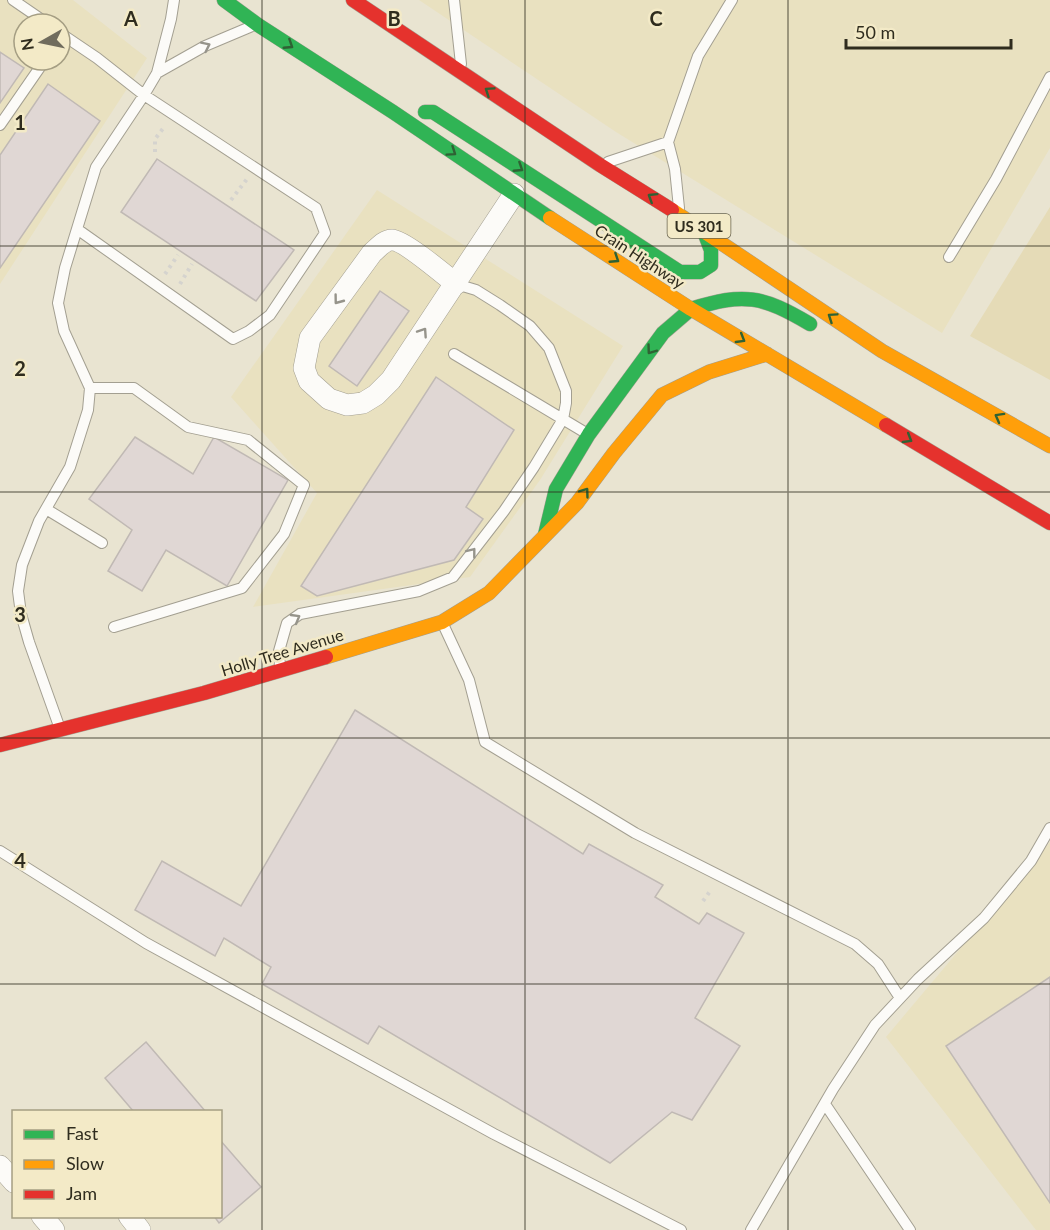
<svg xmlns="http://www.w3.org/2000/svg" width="1050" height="1230" font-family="Lato,sans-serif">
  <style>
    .built { fill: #e9e1c0; fill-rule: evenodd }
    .green { fill: #e5dbb7 }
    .building { fill: #e0d7d4; stroke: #c0b9b4; stroke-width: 1.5 }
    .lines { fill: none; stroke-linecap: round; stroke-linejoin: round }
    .lane-casing { stroke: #a39f91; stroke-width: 12 }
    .street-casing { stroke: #a39f91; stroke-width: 22 }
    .fast-casing { stroke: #a39f91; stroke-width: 15 }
    .slow-casing { stroke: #a39f91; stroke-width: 15 }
    .jam-casing { stroke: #a39f91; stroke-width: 15 }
    .path { stroke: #d5d3ce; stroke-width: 4; stroke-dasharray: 3 4.5; stroke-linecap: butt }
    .lane { stroke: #fcfbf8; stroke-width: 10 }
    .street { stroke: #fcfbf8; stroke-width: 21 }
    .fast { stroke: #30b455; stroke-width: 14 }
    .slow { stroke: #ff9f0a; stroke-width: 14 }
    .jam { stroke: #e5322d; stroke-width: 14 }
    .oneway { stroke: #2f6234 }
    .oneway2 { stroke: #96948b }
    .grid { fill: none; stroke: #2f2c1e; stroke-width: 1.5; stroke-opacity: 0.55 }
    .labels { text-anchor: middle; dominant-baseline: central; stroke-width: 5; stroke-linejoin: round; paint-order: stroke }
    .shield { fill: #f3eac7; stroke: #6a6551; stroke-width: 1.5 }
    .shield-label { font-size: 15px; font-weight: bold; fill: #2f2c1e }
    .street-label { font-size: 16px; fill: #2f2c1e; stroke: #f3eac7 }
    .grid-label { font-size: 20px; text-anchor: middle; font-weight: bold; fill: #2f2c1e; stroke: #f3eac7; stroke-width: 5; stroke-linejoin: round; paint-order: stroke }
  </style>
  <rect width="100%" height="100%" fill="#e9e4d1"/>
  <path class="built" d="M0 0H73L147 58 0 284ZM24 24H60V60H24Z
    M419 0H1050V148L942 333 616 132Z
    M377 190 623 346 540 480 470 577 253 607 317 493 231 397Z
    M1050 842V1230H1036L886 1037Z"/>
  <path class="green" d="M1050 207V380L970 336Z"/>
  <path class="building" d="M0 52 24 68 0 103Z
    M48 84 100 121 0 268V155Z
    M157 159 294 250 256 301 121 212Z
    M380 291 409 311 357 386 329 366Z
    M436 377 514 430 466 507 483 519 454 560 317 596 301 586Z
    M135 437 193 474 214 437 288 480 227 586 166 550 142 591 108 571 132 530 89 499Z
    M355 710 583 854 589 844 663 885 655 897 699 924 707 913 744 933 695 1018 740 1046 692 1120 672 1112 610 1163 379 1026 368 1044 262 984 271 967 224 938 215 956 135 910 162 861 241 906Z
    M1050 977V1203L946 1046Z
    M146 1042 206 1112H134L105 1078Z
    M220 1140 261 1187 219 1223 214 1216H220Z"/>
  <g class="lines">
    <defs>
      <path id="lane" d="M13 0 48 24
        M454 0 461 64
        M60 33 97 58 144 95 157 73 171 19 174 0
        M157 73 205 46 250 27
        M0 125 45 60
        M608 162 668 142
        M679 208 675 169 668 142 698 56 732 0
        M949 257 996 179 1050 77
        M454 354 586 433
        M90 388H134L188 427 248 440 304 485 284 534 242 588 114 627
        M46 509 102 543
        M442 622 469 680 485 742 635 833 855 944 878 964 900 998
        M280 667 279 651 287 623 300 614 419 591 453 577 504 511 534 467 563 419 566 403V391L549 348 530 326 500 305 476 290 456 284
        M59 726 29 642 21 614 18 591 22 565 39 521 70 467 88 410 90 388 64 331 58 303 65 268 96 167 144 95 316 208 325 233 270 315 249 331 233 339 77 229
        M0 851 146 943 494 1134 681 1230
        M825 1104 910 1230
        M751 1230 833 1089 875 1025 918 979 984 918 1031 861 1050 828"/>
      <path id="street" d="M456 284C445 275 403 240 392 240 384 240 378 248 372 253L310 338 304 368 309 381 329 399 347 405 363 403 376 395 391 380 514 194
        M0 1166 14 1182
        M42 1216 54 1230
        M129 1216 140 1230"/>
      <path id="fast" d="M224 0 258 25 393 112 550 218
        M425 112H433L680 272H700L711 265V250L703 229
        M691 309C745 292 762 296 810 324
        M545 535 556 489 589 434 663 333 691 309"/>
      <path id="slow" d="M672 210 882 351 1050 446
        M550 218 691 309 886 425
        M326 657 442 622 489 593 577 503 614 453 662 395 709 372 767 354"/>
      <path id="jam" d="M353 0 600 165 672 210
        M886 425 1050 523
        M0 745 204 693 326 657"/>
    </defs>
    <use href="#lane" class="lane-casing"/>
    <use href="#street" class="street-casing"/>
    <use href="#fast" class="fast-casing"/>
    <use href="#slow" class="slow-casing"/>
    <use href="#jam" class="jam-casing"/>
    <path class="path" d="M155 152V139L165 126
      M231 200 247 179
      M165 274 178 255
      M180 284 192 264
      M703 901 711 890"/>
    <use href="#lane" class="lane"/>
    <use href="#street" class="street"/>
    <use href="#fast" class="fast"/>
    <use href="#slow" class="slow"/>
    <use href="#jam" class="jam"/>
  </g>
  <defs><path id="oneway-chevron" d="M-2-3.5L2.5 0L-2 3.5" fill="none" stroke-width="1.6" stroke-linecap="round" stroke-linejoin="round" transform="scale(1.5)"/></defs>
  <g class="oneway">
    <use href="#oneway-chevron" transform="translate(289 45) rotate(33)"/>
    <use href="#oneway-chevron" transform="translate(489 91) rotate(-146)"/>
    <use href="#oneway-chevron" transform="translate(452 152) rotate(34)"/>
    <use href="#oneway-chevron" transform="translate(519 168) rotate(33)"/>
    <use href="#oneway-chevron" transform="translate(652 197) rotate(-148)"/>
    <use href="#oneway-chevron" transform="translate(615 259) rotate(33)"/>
    <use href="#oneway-chevron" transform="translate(832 317) rotate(-146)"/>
    <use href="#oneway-chevron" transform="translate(741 339) rotate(31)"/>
    <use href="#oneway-chevron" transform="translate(651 350) rotate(126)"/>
    <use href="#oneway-chevron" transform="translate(999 417) rotate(-151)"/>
    <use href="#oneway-chevron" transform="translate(908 439) rotate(31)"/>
    <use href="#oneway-chevron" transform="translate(585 492) rotate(-54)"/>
  </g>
  <g class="oneway2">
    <use href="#oneway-chevron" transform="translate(206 46) rotate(-26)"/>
    <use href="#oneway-chevron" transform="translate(338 300) rotate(127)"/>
    <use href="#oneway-chevron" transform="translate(423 332) rotate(-56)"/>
    <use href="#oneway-chevron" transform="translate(472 552) rotate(-52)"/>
    <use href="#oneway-chevron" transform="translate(296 618) rotate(-30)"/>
  </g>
  <path class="grid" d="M262 0V1230M525 0V1230M788 0V1230M0 246H1050M0 492H1050M0 738H1050M0 984H1050"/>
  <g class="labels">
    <rect class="shield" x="667.5" y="214" width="63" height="24" rx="4.5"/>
    <g class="shield-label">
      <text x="699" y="226">US 301</text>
    </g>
    <g class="street-label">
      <text transform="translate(640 256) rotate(33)">Crain Highway</text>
      <text transform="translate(282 652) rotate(-17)">Holly Tree Avenue</text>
    </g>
  </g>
  <g class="grid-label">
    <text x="131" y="26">A</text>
    <text x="394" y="26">B</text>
    <text x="656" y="26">C</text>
    <text x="20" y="130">1</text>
    <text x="20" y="376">2</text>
    <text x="20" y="622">3</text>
    <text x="20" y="868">4</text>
  </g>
  <rect x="12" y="1110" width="210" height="108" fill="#f3eac7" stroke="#a59e83" stroke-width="1.5"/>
  <rect x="24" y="1130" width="30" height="9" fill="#30b455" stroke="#a59e83" stroke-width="1.5"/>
  <text x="66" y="1140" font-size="18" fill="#2f2c1e">Fast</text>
  <rect x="24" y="1160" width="30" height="9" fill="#ff9f0a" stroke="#a59e83" stroke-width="1.5"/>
  <text x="66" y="1170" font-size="18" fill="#2f2c1e">Slow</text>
  <rect x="24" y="1190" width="30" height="9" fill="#e5322d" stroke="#a59e83" stroke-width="1.5"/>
  <text x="66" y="1200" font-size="18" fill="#2f2c1e">Jam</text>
  <g transform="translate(42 42) rotate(261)"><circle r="28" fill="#f3eac7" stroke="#a59e83" stroke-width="1.5"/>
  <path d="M0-4.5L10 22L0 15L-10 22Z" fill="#706c5d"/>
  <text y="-9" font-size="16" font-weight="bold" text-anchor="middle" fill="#2f2c1e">N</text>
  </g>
  <path d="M846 39v9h165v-9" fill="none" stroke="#2f2c1e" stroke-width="3"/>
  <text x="855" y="39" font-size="18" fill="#2f2c1e" stroke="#f3eac7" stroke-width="4.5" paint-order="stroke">50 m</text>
</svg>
